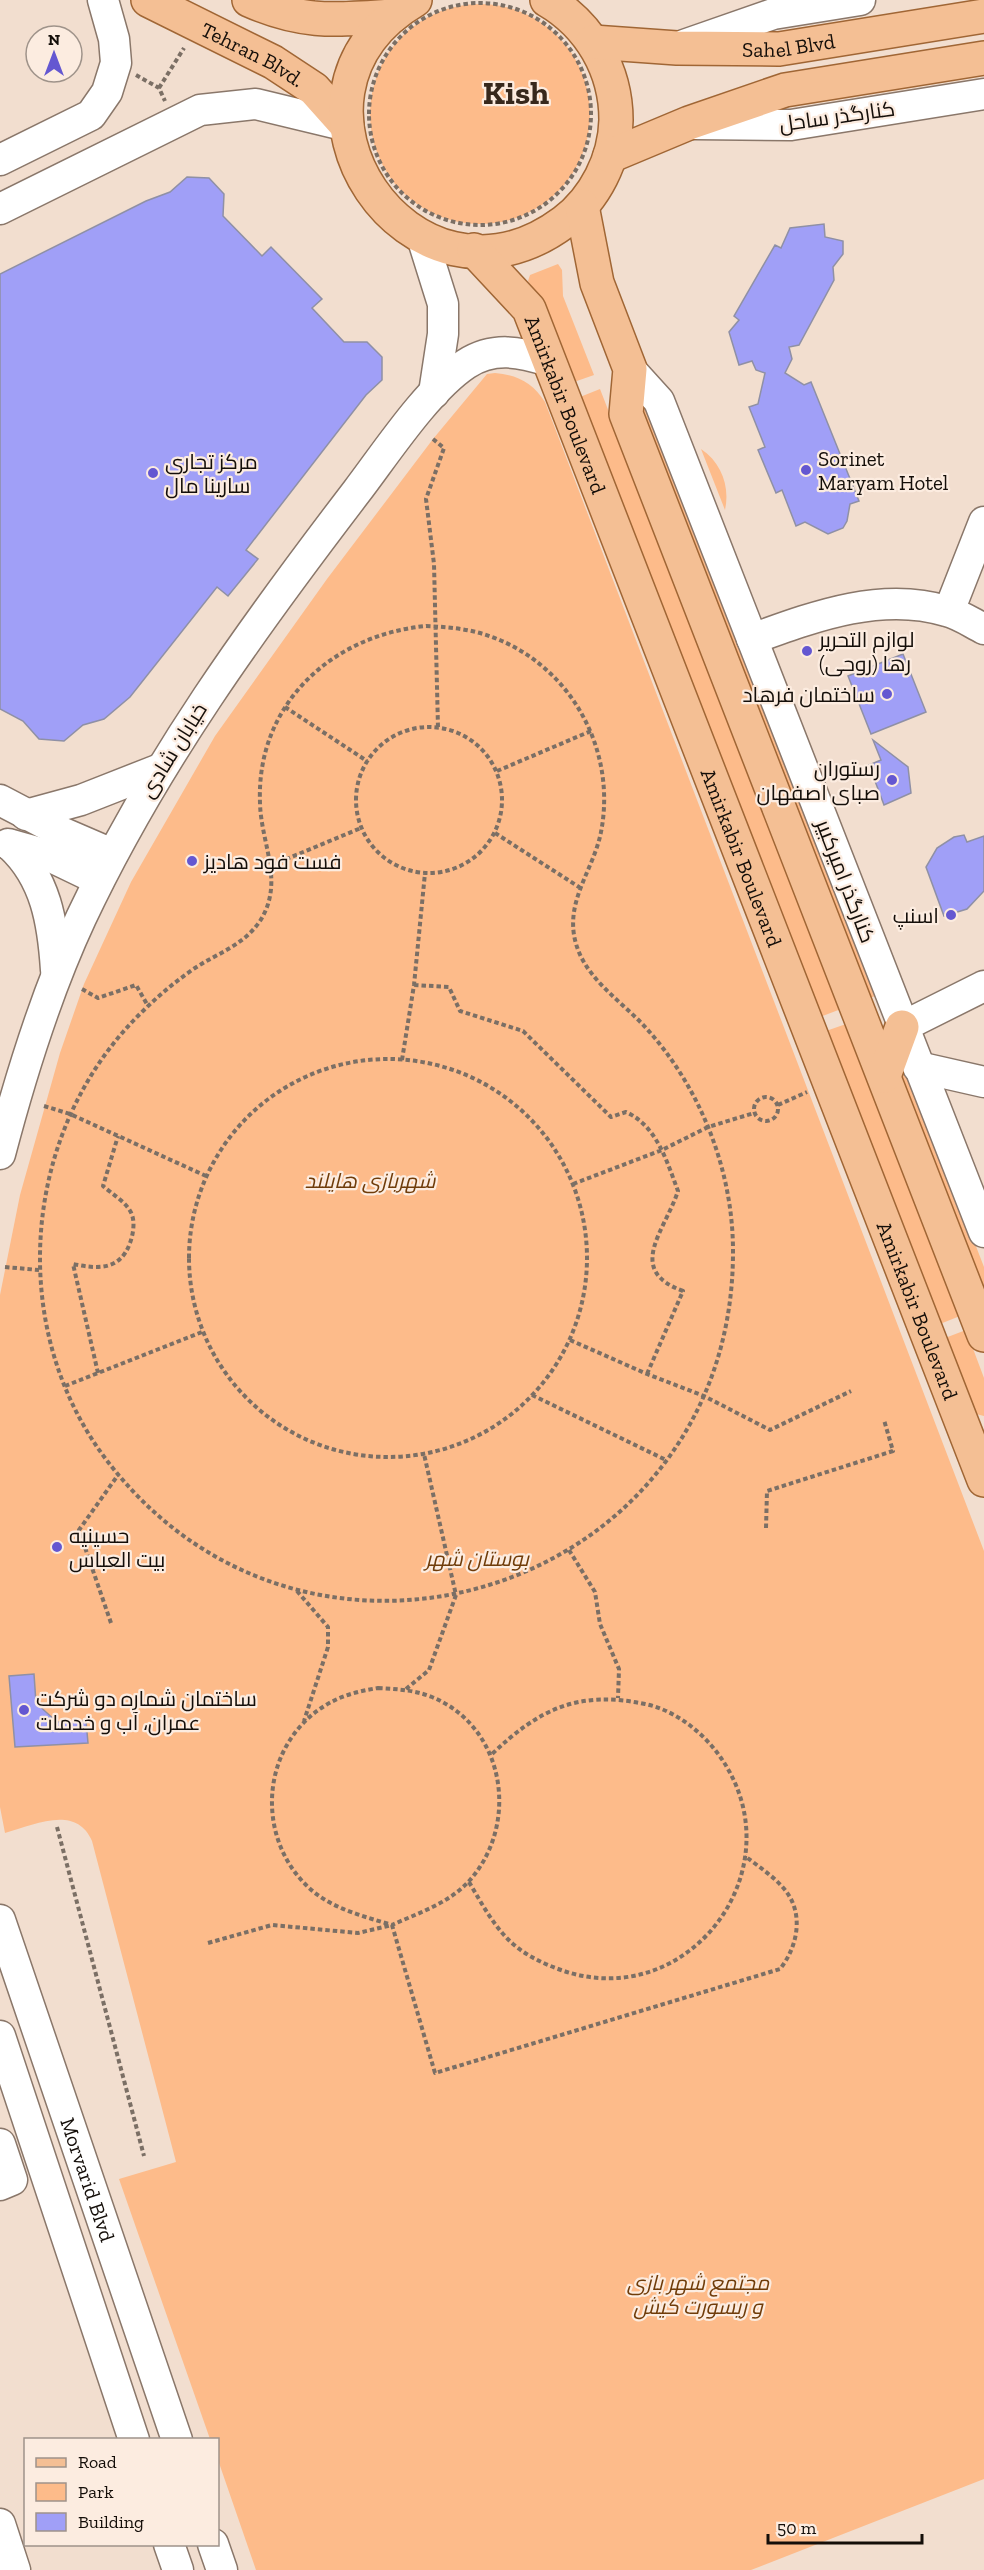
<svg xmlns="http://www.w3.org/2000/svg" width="984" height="2570" font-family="'Zilla Slab',Cairo,serif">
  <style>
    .green { fill: #fdbb8a }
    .building { fill: #a09ff7; stroke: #8f90a5; stroke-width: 1.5 }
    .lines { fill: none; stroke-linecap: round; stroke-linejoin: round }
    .minor-casing { stroke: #8a776a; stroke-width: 33 }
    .major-casing { stroke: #a06635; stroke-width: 36 }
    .path { stroke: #7b6f65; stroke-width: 4; stroke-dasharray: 4.5 3; stroke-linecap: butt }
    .minor { stroke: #fff; stroke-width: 30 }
    .major { stroke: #f4bf94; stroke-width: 33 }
    .poi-dot { fill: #6457d1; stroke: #fcece0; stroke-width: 2 }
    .labels { text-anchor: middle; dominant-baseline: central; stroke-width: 4.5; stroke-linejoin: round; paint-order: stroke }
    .street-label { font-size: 21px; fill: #140e09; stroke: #fcece0 }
    .poi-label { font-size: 21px; fill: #140e09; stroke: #fcece0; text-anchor: start }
    .park-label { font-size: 21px; font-style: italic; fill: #703c09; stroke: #fcece0 }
    .town-label { font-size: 33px; font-weight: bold; fill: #37281c; stroke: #fcece0 }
  </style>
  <rect width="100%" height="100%" fill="#f2decf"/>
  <path class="green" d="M370 114a110 110 0 1 1 220 0a110 110 0 1 1-220 0Z
    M558 264 562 270 563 296 594 375 574 382 543 303 528 281 530 275Z
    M495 373C518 375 533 383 545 402L984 1551V2479L751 2570H256L218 2460V2440L210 2439 119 2179 176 2162 92 1841C76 1804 34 1825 5 1833L0 1807V1295L20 1195 60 1053 84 984 131 882 215 736 327 579 433 439 487 374Z
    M600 389 841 1009 820 1017 580 397Z
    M650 406 878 995 870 998 641 410Z
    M701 449C722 463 730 487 725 510Z
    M846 1024 960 1316 940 1324 826 1031Z
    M902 1055 984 1267V1293L897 1068Z
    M966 1330 984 1378V1416L976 1414 973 1410 945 1338Z"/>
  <path class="building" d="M187 177 209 178 224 194 223 216 262 256 271 247 322 299 312 308 344 342H367L382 357V380L366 395 246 550 258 559 228 596 217 587 130 697 104 719 83 725 64 741 39 739 23 721 0 709V274L146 201 170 192Z
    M824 224 825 237 843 241V254L833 267 834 280 799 345 789 347 792 359 785 373 804 385 811 382 859 501 850 504 847 521 843 528 828 534 805 522 796 526 782 490 776 493 758 450 765 447 749 407 758 404 765 373 756 370 752 361 739 365 729 332 739 320 734 316 775 245 781 248 790 228Z
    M903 654 926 712 871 734 848 676Z
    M873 740 908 767 911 793 884 805 869 765 881 760Z
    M964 835 967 842 984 836V891L967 909 944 916 926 867 937 848 954 837Z
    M34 1674 36 1703 57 1722 86 1721 88 1743 15 1747 9 1676Z"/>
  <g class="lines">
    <defs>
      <g id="minor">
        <path d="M684 45 773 14 860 0"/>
        <path d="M695 124 791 125 984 94"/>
        <path d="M0 160 91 115 107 92 116 63 114 39 103 0"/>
        <path d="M0 209 200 110 256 104 347 126"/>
        <path d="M422 237 443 304V334L434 393"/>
        <path d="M630 369 659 401 984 1232"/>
        <path d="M949 611 984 522"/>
        <path d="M752 639C813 617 881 591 946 611 959 614 972 623 984 629"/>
        <path d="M0 800 61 832 112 854"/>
        <path d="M26 815 81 800 160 769"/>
        <path d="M8 844 47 855 99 880"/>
        <path d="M10 845C46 878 53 923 56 970"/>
        <path d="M902 1027 984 986"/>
        <path d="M918 1067 984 1082"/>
        <path d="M0 1154C21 1074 46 993 81 918 154 763 253 627 357 491 386 453 427 390 466 364 494 346 520 352 549 361"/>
        <path id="s1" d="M0 1920 177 2440"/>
        <path d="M0 2036 134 2440"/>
        <path d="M0 2144 12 2180 0 2185"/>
        <path d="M0 2524 15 2570"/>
        <path d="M169 2544 178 2570"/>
        <path d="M213 2544 222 2570"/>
      </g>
      <g id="major">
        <path id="s2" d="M148 0 273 62 314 89 347 126"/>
        <path d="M249 0C303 24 335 20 392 16"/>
        <path d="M415 0C251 97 412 335 564 222 595 199 615 159 616 120 616 70 590 25 547 0"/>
        <path id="s3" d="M593 42 677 48 779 49 984 16"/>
        <path d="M610 156 689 123 785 90 984 58"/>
        <path d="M582 206 597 283 630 369 626 414 984 1335"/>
        <path id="s4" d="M474 250 529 309 984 1480"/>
        <path d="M884 1076 902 1027"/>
      </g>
    </defs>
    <use href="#minor" class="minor-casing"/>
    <use href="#major" class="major-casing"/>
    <path class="path" d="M369 114a111 111 0 1 1 222 0a111 111 0 1 1-222 0Z
      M136 75 159 88 165 101
      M159 88 184 48
      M433 439 444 448 426 499 434 564 438 728
      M426 626C449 627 471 629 492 637 571 666 617 750 601 832 594 868 568 897 574 935 581 977 620 999 647 1029 701 1089 733 1171 733 1251 734 1585 318 1726 112 1467 4 1333 20 1129 143 1011 159 995 176 981 195 968 218 953 244 945 260 921 285 882 261 844 260 803 256 704 332 635 426 626Z
      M285 707 367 761
      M356 800a73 73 0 1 1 146 0a73 73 0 1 1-146 0Z
      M497 771 591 731
      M495 833 579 887
      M272 865 361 828
      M414 985 449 987 460 1011 523 1031 611 1117 626 1112C657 1126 667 1162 678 1191 665 1231 625 1270 683 1291L647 1374
      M82 989 98 998 136 985 148 1006
      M189 1258a199 199 0 1 1 398 0a199 199 0 1 1-398 0Z
      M402 1060 414 985 425 873
      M754 1109a12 12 0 1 1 24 0a12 12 0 1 1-24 0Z
      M778 1105 807 1092
      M44 1106 70 1114 206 1176
      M573 1184 662 1150 708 1127 754 1113
      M5 1267 39 1270
      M570 1340 647 1374 704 1396 770 1430 851 1391
      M98 1373 73 1264C97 1269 120 1271 130 1243 133 1235 135 1223 132 1215 128 1203 112 1194 103 1186L118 1136
      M65 1386 202 1332
      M532 1395 666 1460
      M766 1528 767 1491 893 1451 884 1420
      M569 1550 595 1592 600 1624 619 1669 618 1698
      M297 1591 328 1627V1647L304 1721
      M111 1623 79 1530 118 1475
      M378 1688C397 1689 414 1690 432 1697 505 1727 520 1823 470 1880 450 1903 418 1913 392 1925 366 1917 337 1910 315 1893 254 1844 258 1746 326 1705 342 1695 360 1691 378 1688Z
      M406 1689 429 1670 456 1595 424 1454
      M57 1827 144 2156
      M469 1882C482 1904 494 1927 513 1944 527 1956 544 1964 561 1970 688 2015 798 1869 721 1758 704 1733 675 1710 645 1704 578 1690 539 1709 491 1755
      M208 1943 272 1925 358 1933 392 1925 435 2073 780 1969C796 1949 804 1918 788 1894 778 1879 759 1867 745 1856"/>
    <use href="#minor" class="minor"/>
    <use href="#major" class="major"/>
  </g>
  <g class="poi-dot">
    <circle cx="806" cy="470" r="6"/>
    <circle cx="153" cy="473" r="6"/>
    <circle cx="807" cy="651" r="6"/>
    <circle cx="887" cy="694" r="6"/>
    <circle cx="892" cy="780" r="6"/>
    <circle cx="192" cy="861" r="6"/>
    <circle cx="951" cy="915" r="6"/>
    <circle cx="57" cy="1547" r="6"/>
    <circle cx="24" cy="1710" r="6"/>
  </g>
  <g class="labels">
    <g class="street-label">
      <text stroke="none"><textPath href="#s3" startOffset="196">Sahel Blvd</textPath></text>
      <text stroke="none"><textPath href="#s2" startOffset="118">Tehran Blvd.</textPath></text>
      <text transform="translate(837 116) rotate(-8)">کنارگذر ساحل</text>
      <text stroke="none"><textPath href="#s4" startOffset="183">Amirkabir Boulevard</textPath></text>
      <text transform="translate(173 750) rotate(-58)">خیابان شادی</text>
      <text stroke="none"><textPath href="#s4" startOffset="669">Amirkabir Boulevard</textPath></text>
      <text transform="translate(846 881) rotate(69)">کنارگذر امیرکبیر</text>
      <text stroke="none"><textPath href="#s4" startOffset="1155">Amirkabir Boulevard</textPath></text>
      <text stroke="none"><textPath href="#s1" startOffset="274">Morvarid Blvd</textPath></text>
    </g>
    <g class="poi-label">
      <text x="818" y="458">Sorinet<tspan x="818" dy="24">Maryam Hotel</tspan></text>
      <text x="165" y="461">مرکز تجاری<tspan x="165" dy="24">سارینا مال</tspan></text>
      <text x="819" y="639">لوازم التحریر<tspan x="819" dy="24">رها (روحی)</tspan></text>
      <text x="875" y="694" text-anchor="end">ساختمان فرهاد</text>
      <text x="880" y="768" text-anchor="end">رستوران<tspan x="880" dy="24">صبای اصفهان</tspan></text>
      <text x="204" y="861">فست فود هادیز</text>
      <text x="939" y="915" text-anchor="end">اسنپ</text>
      <text x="69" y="1535">حسینیه<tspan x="69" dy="24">بیت العباس</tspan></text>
      <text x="36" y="1698">ساختمان شماره دو شرکت<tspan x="36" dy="24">عمران، آب و خدمات</tspan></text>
    </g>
    <g class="park-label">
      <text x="370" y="1180">شهربازی هایلند</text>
      <text x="477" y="1558">بوستان شهر</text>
      <text x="698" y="2282">مجتمع شهر بازی<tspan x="698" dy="24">و ریسورت کیش</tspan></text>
    </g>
    <g class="town-label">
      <text x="516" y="92">Kish</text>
    </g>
  </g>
  <rect x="24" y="2438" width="195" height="108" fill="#fcece0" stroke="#9f938a" stroke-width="1.5"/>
  <rect x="36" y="2458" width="30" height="9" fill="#f4bf94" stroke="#9f938a" stroke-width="1.5"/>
  <text x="78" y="2468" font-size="18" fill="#140e09">Road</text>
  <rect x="36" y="2483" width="30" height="18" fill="#fdbb8a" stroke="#9f938a" stroke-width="1.5"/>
  <text x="78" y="2498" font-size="18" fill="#140e09">Park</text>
  <rect x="36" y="2513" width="30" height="18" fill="#a09ff7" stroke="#9f938a" stroke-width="1.5"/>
  <text x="78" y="2528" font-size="18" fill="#140e09">Building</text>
  <g transform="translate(54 54)"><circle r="28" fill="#fcece0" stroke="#9f938a" stroke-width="1.5"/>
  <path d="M0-4.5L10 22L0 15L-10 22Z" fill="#6457d1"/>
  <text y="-9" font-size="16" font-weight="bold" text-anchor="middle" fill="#140e09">N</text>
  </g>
  <path d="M768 2534v9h154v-9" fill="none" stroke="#140e09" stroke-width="3"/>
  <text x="777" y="2534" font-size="18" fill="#140e09" stroke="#fcece0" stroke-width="4.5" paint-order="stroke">50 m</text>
</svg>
